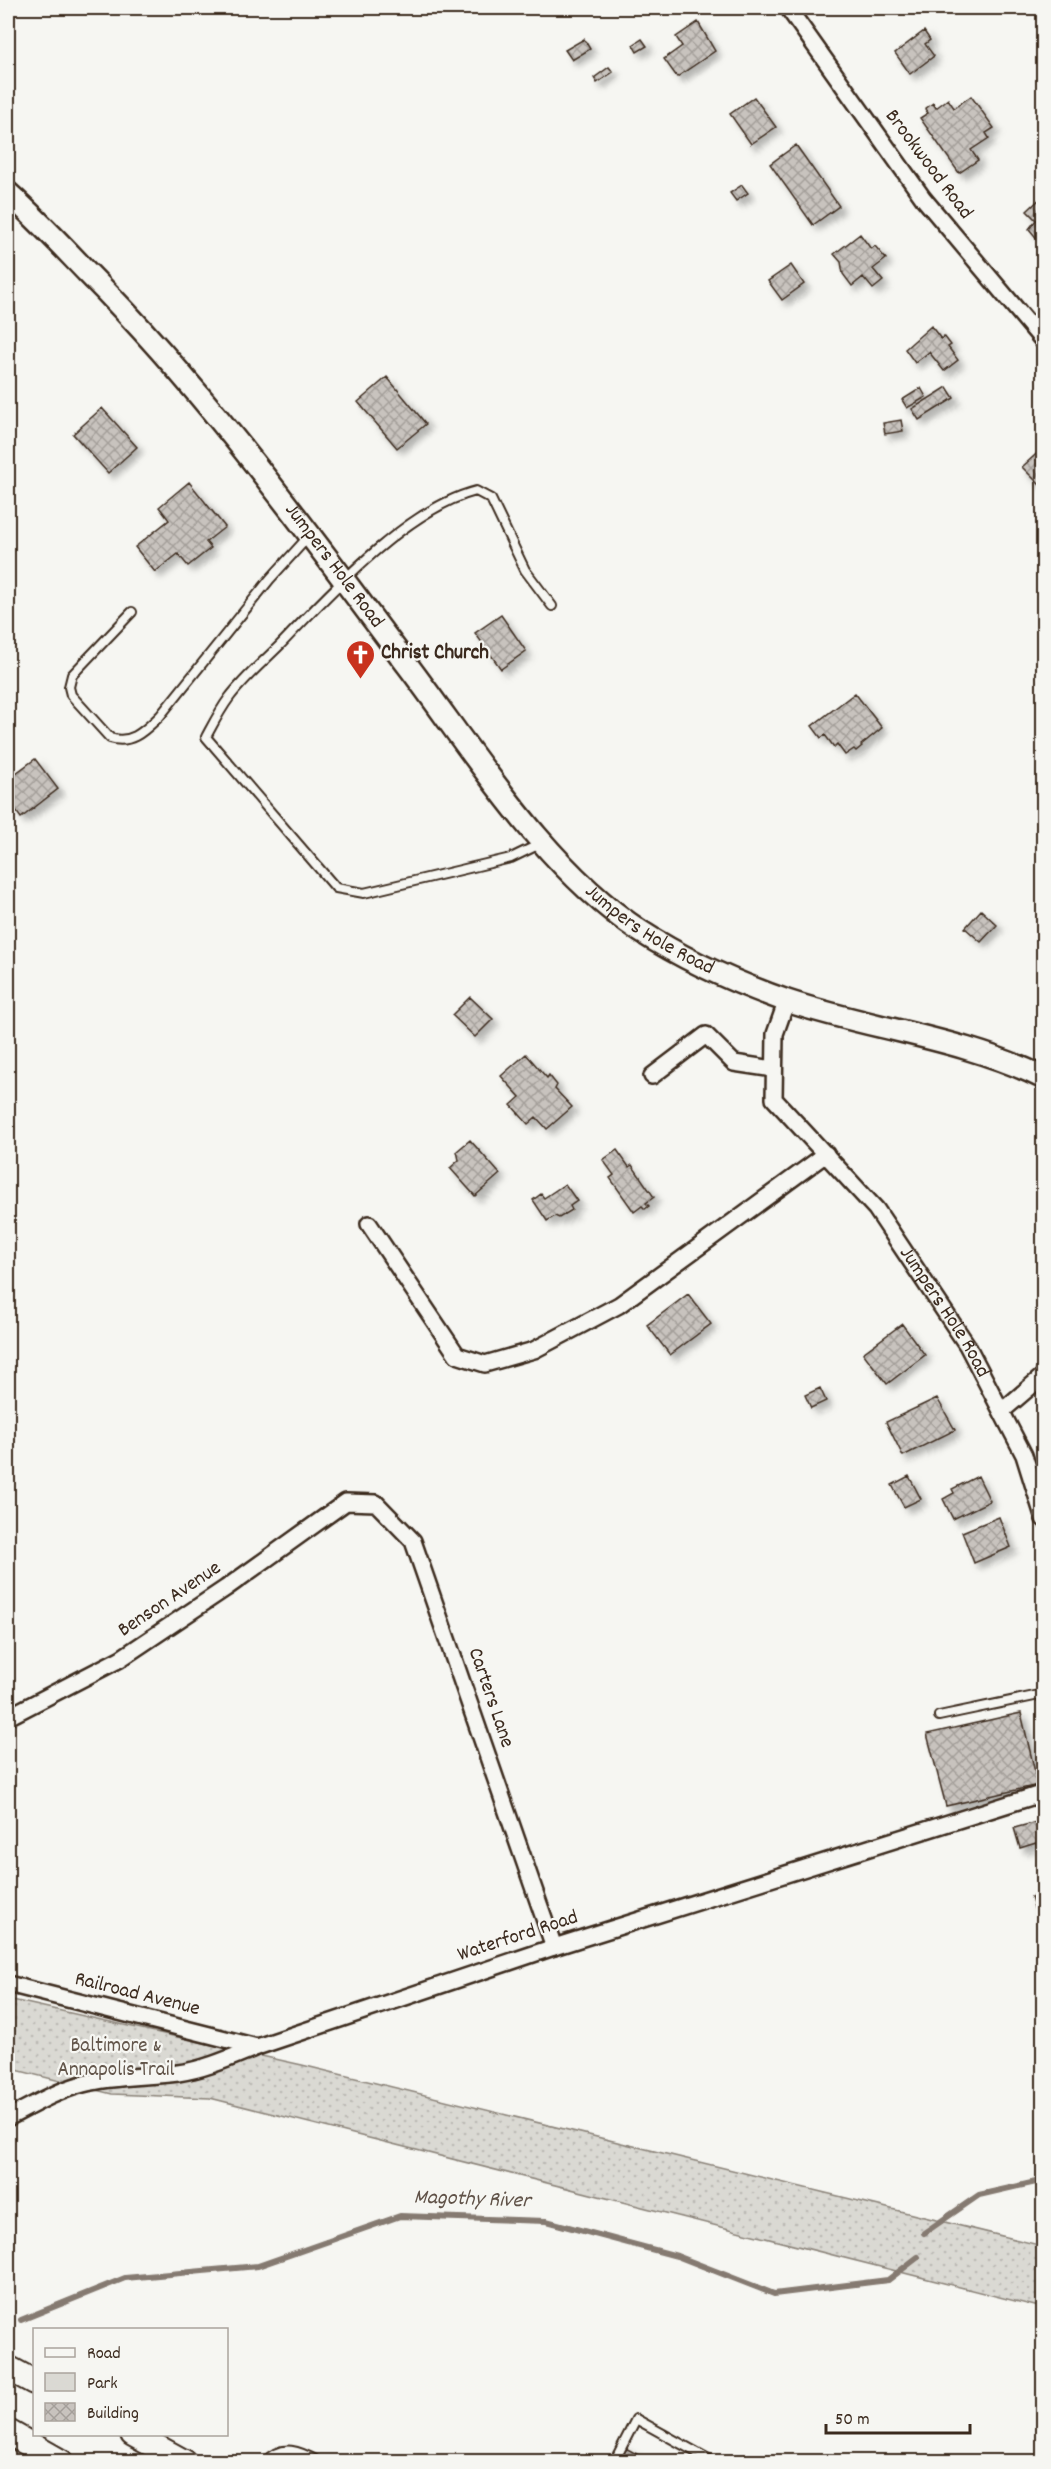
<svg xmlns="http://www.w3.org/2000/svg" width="1051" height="2469" font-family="Dekko,sans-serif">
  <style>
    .green { fill: url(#green-dots); stroke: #8a8278; stroke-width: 1.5 }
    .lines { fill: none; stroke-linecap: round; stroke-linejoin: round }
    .stream { stroke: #857a71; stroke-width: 6 }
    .building { fill: url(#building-cross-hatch); stroke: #3b2a1e; stroke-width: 1.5; filter: url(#shadow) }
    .service-casing { stroke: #3b2a1e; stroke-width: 12 }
    .minor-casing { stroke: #3b2a1e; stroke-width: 20 }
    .secondary-casing { stroke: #3b2a1e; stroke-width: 26 }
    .primary-casing { stroke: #3b2a1e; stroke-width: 28 }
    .service { stroke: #f6f6f2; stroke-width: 8 }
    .minor { stroke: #f6f6f2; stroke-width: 15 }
    .secondary { stroke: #f6f6f2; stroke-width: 21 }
    .primary { stroke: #f6f6f2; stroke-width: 24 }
    .labels { text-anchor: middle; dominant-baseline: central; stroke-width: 4.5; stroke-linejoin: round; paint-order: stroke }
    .street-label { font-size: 21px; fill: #3b2a1e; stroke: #f6f6f2 }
    .poi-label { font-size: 21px; font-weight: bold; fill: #3b2a1e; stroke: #f6f6f2; text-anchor: start }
    .park-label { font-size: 21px; fill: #63564b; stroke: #f6f6f2 }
    .water-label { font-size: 22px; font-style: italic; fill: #605248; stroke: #f6f6f2 }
  </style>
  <defs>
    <pattern id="green-dots" width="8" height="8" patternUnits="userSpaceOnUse" patternTransform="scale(1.5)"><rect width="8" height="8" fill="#dad9d3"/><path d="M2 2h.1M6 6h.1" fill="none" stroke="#bcbab5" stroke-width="1.8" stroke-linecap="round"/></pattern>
    <pattern id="building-cross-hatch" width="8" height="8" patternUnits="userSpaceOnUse" patternTransform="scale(1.5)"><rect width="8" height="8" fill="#c8c3be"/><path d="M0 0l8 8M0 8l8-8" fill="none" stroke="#a49f9a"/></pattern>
    <filter id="shadow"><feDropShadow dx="5.5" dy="5.5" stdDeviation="3" flood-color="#0004"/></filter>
  </defs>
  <rect width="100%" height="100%" fill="#f6f6f2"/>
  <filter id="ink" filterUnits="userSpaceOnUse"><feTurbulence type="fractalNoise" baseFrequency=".0167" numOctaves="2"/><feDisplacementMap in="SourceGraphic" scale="12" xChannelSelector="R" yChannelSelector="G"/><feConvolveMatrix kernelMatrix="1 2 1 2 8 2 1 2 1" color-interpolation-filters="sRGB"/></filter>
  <g filter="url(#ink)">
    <path class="green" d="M8 1999 302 2065 1043 2246V2308L210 2098 112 2094 8 2068Z"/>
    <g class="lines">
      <path class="stream" d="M924 2233 979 2195 1036 2182 1044 2173
        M21 2320 125 2278 258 2266 400 2216 546 2221 677 2256 774 2294 888 2280 918 2257"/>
    </g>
    <path class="building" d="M698 22 715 51 677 77 664 59 682 46 676 37Z
      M924 31 930 40 925 44 934 56 910 74 895 53Z
      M584 39 590 49 572 60 565 50Z
      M642 39 647 46 637 52 633 45Z
      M609 67 613 72 597 83 594 78Z
      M971 96 994 128 986 133 989 138 971 150 978 160 959 173 920 118 928 113 925 109 933 103 936 108 948 99 954 108Z
      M754 97 776 127 751 144 730 114Z
      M796 145 839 206 813 225 770 164Z
      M742 185 748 193 736 201 730 193Z
      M1044 195V237L1039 241 1029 229 1036 220 1027 211Z
      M860 234 871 249 875 246 886 259 873 269 883 281 873 289 863 277 852 286 843 274 841 262 834 254Z
      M791 265 804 284 782 300 768 281Z
      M931 326 941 339 944 336 951 345 948 347 958 360 944 371 929 352 915 363 905 349Z
      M387 377 426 424 397 448 358 402Z
      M947 387 954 398 919 420 912 409Z
      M921 388 926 397 907 408 902 400Z
      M102 408 137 447 108 473 73 434Z
      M901 420 903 431 885 434 883 423Z
      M1044 447V489L1022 467Z
      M189 482 225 527 206 542 211 548 188 566 178 554 155 572 135 547 169 520 159 507Z
      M501 615 526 651 501 669 475 633Z
      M855 693 882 728 861 745 862 746 856 751 854 749 845 755 837 744 834 747 825 735 821 738 812 726Z
      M35 759 58 789 21 818 8 800V779Z
      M981 910 997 925 981 942 965 928Z
      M470 997 493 1019 475 1037 452 1015Z
      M526 1054 547 1078 549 1075 557 1085 555 1089 572 1107 547 1129 536 1117 528 1124 511 1105 520 1097 501 1076Z
      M470 1140 500 1174 475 1196 450 1168 459 1160 457 1151Z
      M617 1150 629 1167 632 1165 654 1197 646 1203 649 1206 645 1209 642 1206 634 1212 610 1178 614 1175 603 1160Z
      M565 1184 577 1201 570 1206 572 1210 559 1218 555 1216 547 1221 533 1200 541 1194 544 1198Z
      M688 1294 711 1324 670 1355 647 1325Z
      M902 1324 925 1355 887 1384 863 1353Z
      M820 1388 826 1401 811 1408 805 1395Z
      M937 1398 955 1430 903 1456 886 1422Z
      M909 1476 921 1499 904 1507 892 1485Z
      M978 1476 990 1501 953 1519 943 1499 954 1493 952 1489Z
      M999 1517 1011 1547 974 1563 962 1532Z
      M1021 1713 1038 1785 946 1806 927 1734Z
      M1044 1820V1853L1039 1854 1036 1843 1020 1848 1014 1828Z
      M1044 1884V1915L1037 1917 1031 1897 1037 1895 1035 1887Z
      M622 2446 651 2462H614Z"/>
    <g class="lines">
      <defs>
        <path id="service" d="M132 612 72 675 69 687 71 695 110 738C132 745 145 730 160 716L270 579 309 536
          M542 843 511 858 364 893 336 888 206 737C213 724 220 710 229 698 243 679 263 662 280 645 329 594 406 509 476 491L491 499 525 570 552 606
          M939 1716 1044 1694
          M265 2462C282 2443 300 2451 319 2462
          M614 2462 636 2419 714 2462"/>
        <g id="minor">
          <path d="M788 8 923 198 1044 342"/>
          <path id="s1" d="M787 1000 775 1034 774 1099 876 1209 967 1345 1024 1455 1044 1519"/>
          <path d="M652 1076 706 1035 734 1063 774 1069"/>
          <path d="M369 1224 457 1355 485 1364 534 1350 619 1305 826 1154"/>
          <path d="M1002 1411 1044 1375"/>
          <path d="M8 1717 120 1659 226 1588 346 1502 376 1503 413 1541 554 1947"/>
          <path d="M8 1984 257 2047"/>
          <path d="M8 2118C31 2106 56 2091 83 2084 114 2076 146 2077 178 2073 206 2069 232 2057 257 2047L554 1947 1044 1793"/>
        </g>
        <g id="secondary">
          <path id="s2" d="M8 193C36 218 62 246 88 273 209 395 306 530 409 667 476 756 546 869 640 931 683 959 739 984 787 1001 871 1029 963 1038 1044 1078"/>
        </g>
        <path id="primary" d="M8 2368 34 2382
          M8 2432 61 2462
          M133 2434 184 2462"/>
      </defs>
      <use href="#service" class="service-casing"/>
      <use href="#minor" class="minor-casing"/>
      <use href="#secondary" class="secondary-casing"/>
      <use href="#primary" class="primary-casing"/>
      <use href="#service" class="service"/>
      <use href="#minor" class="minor"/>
      <use href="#secondary" class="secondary"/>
      <use href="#primary" class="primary"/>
    </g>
  </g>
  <defs>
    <symbol id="church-pin" viewBox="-11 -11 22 30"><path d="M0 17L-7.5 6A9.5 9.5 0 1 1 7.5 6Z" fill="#c8321e" stroke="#f6f6f2"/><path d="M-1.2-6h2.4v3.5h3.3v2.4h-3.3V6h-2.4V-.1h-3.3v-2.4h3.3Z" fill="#fff"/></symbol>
  </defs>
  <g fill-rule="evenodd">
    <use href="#church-pin" x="344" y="638" width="33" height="45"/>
  </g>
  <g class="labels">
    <g class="street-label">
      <text transform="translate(928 165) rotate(53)">Brookwood Road</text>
      <text stroke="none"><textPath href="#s2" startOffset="496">Jumpers Hole Road</textPath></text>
      <text stroke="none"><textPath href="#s2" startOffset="982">Jumpers Hole Road</textPath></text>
      <text stroke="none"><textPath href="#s1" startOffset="375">Jumpers Hole Road</textPath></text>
      <text transform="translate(170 1600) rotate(-34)">Benson Avenue</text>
      <text transform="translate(490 1698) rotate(71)">Carters Lane</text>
      <text transform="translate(518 1937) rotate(-18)">Waterford Road</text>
      <text transform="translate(137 1995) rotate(14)">Railroad Avenue</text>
    </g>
    <g class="poi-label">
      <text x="381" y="654">Christ Church</text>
    </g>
    <g class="park-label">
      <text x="116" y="2047">Baltimore &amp;<tspan x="116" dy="24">Annapolis Trail</tspan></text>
    </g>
    <g class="water-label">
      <text transform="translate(472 2200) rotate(2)">Magothy River</text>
    </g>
  </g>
  <rect width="1051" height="2469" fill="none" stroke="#f6f6f2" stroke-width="30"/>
  <rect x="15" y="15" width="1021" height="2439" fill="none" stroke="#3b2a1e" stroke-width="2" filter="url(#ink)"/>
  <rect x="33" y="2328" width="195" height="108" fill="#f6f6f2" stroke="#aba49d" stroke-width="1.5"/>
  <rect x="45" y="2348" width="30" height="9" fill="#f6f6f2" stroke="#aba49d" stroke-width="1.5"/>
  <text x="87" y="2358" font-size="18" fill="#3b2a1e">Road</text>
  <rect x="45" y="2373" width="30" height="18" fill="#dad9d3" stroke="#aba49d" stroke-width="1.5"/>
  <text x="87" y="2388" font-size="18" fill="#3b2a1e">Park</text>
  <rect x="45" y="2403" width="30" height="18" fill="url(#building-cross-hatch)" stroke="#aba49d" stroke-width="1.5"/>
  <text x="87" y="2418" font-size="18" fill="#3b2a1e">Building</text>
  <path d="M826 2424v9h144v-9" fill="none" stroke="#3b2a1e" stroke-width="3"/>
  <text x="835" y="2424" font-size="18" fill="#3b2a1e" stroke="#f6f6f2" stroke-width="4.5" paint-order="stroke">50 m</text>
</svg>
